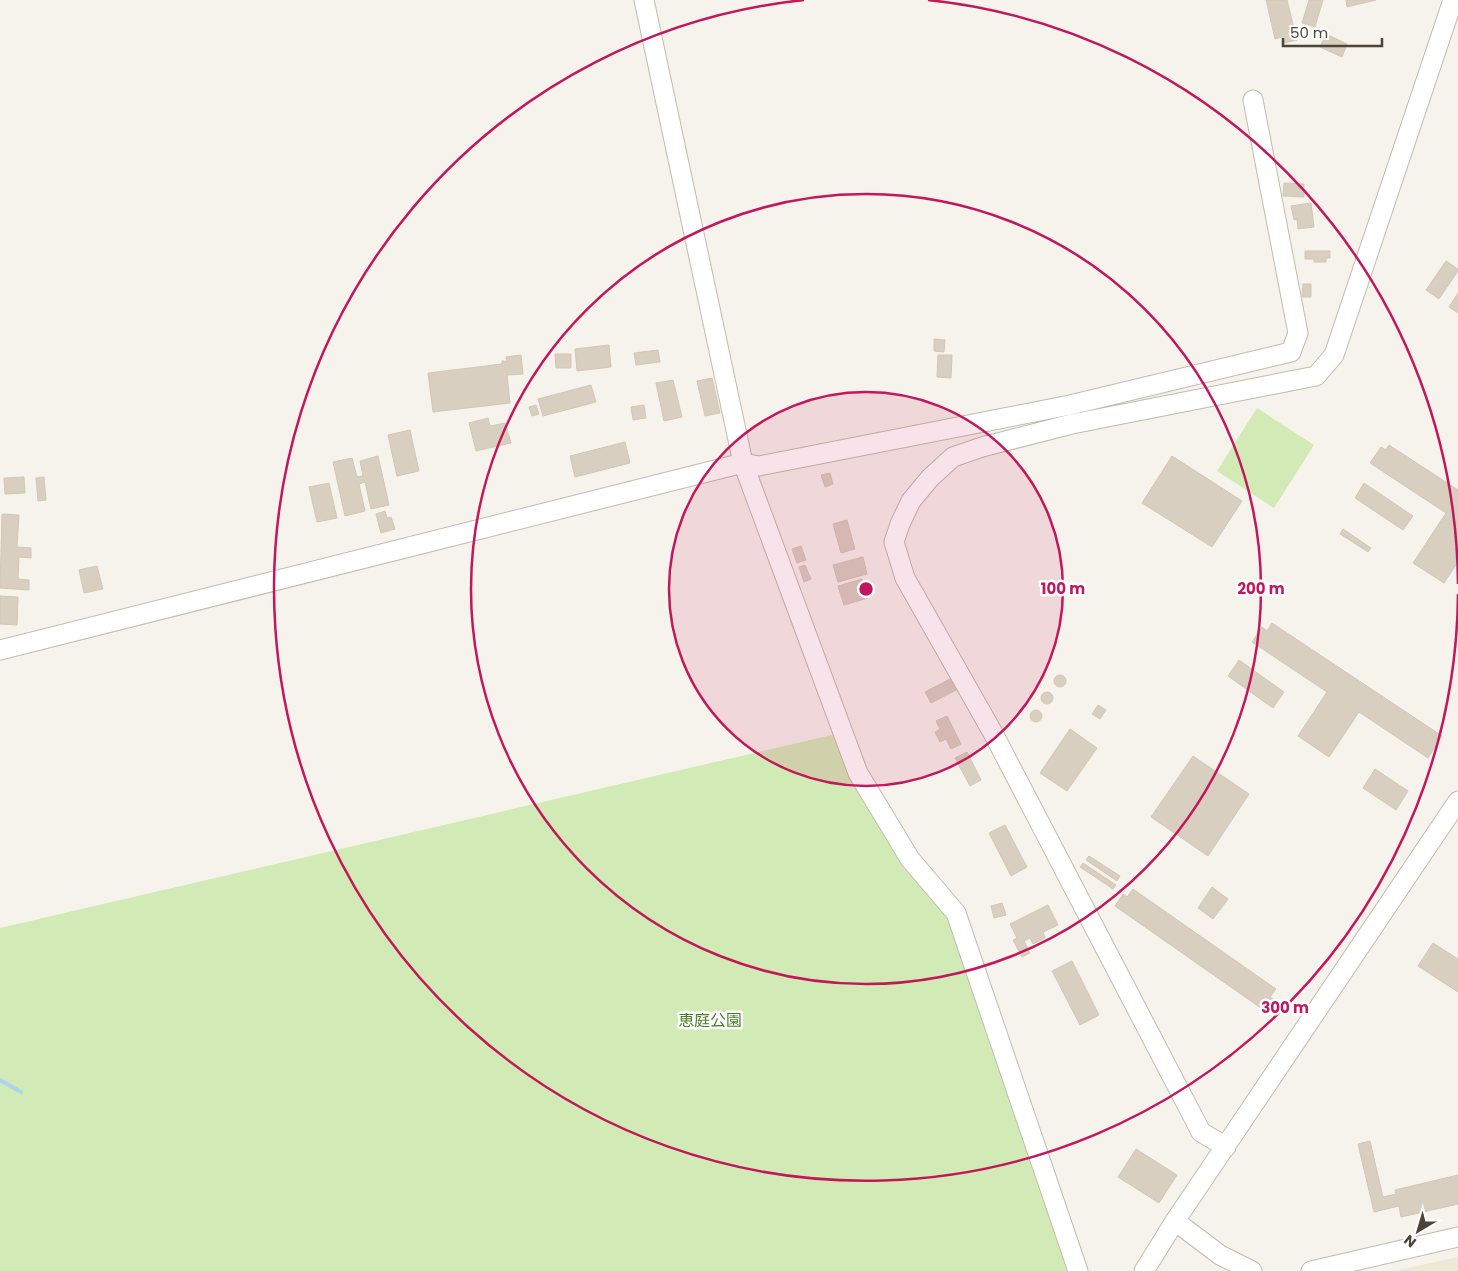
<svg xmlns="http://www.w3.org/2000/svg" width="1458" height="1271" font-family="Poppins,'Noto Sans JP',sans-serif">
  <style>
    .education { fill: #efe8d6 }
    .green { fill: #d2eab5 }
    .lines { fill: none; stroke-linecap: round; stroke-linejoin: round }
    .stream { stroke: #a9d4f2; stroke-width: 4 }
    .building { fill: #d8cfc1; stroke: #d3c7b4 }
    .minor-casing { stroke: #c2bbae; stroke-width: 21 }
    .minor { stroke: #fff; stroke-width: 19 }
    .ring { fill: none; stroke: #c2185b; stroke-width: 2.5 }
    .labels { text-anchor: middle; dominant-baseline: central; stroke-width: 5; stroke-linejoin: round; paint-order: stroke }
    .park-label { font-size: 16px; fill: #4a7f2a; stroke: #fff }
    .centre { fill: #c2185b; stroke: #fff; stroke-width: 2.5 }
    .ring-label { font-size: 15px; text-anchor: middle; font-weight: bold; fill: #c2185b; stroke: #fff; stroke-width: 5; stroke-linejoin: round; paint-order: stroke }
  </style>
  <rect width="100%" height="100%" fill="#f6f3ec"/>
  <path class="education" d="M1458 1257V1271H1395Z"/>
  <path class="green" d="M1257 408 1314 445 1274 508 1217 471Z
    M836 734 952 915 1067 1271H0V928Z"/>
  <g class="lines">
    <path class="stream" d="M0 1080 21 1092"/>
  </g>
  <path class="building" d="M1266 0H1287L1297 40 1284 43 1282 37 1275 39Z
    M1309 0H1323L1315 27 1302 23Z
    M1346 0H1376L1347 7Z
    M1326 34 1347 44 1342 57 1320 47Z
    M1284 183 1304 184V197L1283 196Z
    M1311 203 1314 227 1298 229 1297 219 1294 220 1291 206Z
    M1305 251H1330V258H1326V262H1314V259H1305Z
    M1446 261 1458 269V271L1439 299 1426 290Z
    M1303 284H1311V297H1302Z
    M1458 293V313L1449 307Z
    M934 339 945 340 944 352 934 351Z
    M609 345 611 367 577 371 575 349Z
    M658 350 660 362 636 365 634 353Z
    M555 354H571V368H556Z
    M521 355 523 374 507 375 510 403 433 412 428 373 502 364V361H507L506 357Z
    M938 355H952L951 378 937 377Z
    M712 378 720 413 705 416 697 381Z
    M673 380 682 417 664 421 656 383Z
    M591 385 596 402 543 416 538 399Z
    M536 405 539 414 532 416 529 407Z
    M644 405 646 418 633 420 631 407Z
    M488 418 490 426 505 423 511 443 476 451 469 423Z
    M410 430 419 471 397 476 388 435Z
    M625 442 630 463 575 477 570 456Z
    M1389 445 1458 490V562L1444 583 1413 563 1446 513 1370 463 1381 447 1386 450Z
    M378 456 389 505 371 509 365 482 359 484 365 511 345 516 333 462 352 458 357 477 363 476 360 461Z
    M1172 456 1242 501 1212 547 1142 503Z
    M830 473 833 484 825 487 821 475Z
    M24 477 25 493 5 494 4 478Z
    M44 477 46 500 38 501 36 478Z
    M329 483 337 518 317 522 309 487Z
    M1364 483 1413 516 1403 530 1355 498Z
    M385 511 387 518 391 517 395 529 381 533 376 514Z
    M2 514 19 515 17 547 31 548V558L19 557 18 579 29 580V590L0 588Z
    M847 520 855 549 841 553 833 524Z
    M1343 529 1371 548 1368 552 1340 534Z
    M801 546 806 560 797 563 792 549Z
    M863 557 867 574 838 582 833 565Z
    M805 565 811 579 804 582 799 567Z
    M97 566 103 589 84 593 79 570Z
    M862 579 868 598 844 605 838 586Z
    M0 596 18 597 17 625 0 624Z
    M1272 623 1442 736 1428 758 1359 712 1329 757 1298 736 1327 692 1252 642 1262 627 1267 631Z
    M1239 660 1284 692 1273 708 1228 676Z
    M1054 681a6 6 0 1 1 12 0a6 6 0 1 1-12 0Z
    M950 679 956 690 931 703 925 692Z
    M1041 698a6 6 0 1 1 12 0a6 6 0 1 1-12 0Z
    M1098 705 1106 710 1100 719 1092 714Z
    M1030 716a6 6 0 1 1 12 0a6 6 0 1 1-12 0Z
    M947 716 961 744 951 749 946 739 940 742 935 732 940 729 936 721Z
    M1070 729 1097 748 1067 791 1040 773Z
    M967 752 981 780 970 786 955 758Z
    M1193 756 1249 794 1208 856 1151 817Z
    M1375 769 1408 791 1396 810 1363 788Z
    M1005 825 1027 867 1011 876 989 833Z
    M1089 856 1120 876 1117 881 1086 860Z
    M1083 863 1116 885 1113 889 1080 867Z
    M1212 887 1228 899 1213 919 1198 908Z
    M1133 889 1276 989 1270 997 1276 1001 1268 1013 1115 906 1123 894 1127 897Z
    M1002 903 1006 915 994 918 991 906Z
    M1048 905 1058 925 1043 932 1045 938 1033 944 1030 938 1024 941 1030 953 1022 957 1013 940 1017 938 1010 924Z
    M1433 943 1458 959V992L1418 966Z
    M1072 961 1099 1015 1080 1025 1052 971Z
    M1370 1141 1383 1197 1396 1194 1395 1190 1458 1175V1204L1401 1217 1399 1206 1374 1212 1358 1144Z
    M1136 1149 1177 1175 1159 1203 1118 1177Z"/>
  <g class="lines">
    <defs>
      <path id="minor" d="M644 0 743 463 858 773 910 859 956 913 1078 1271
        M0 650 743 463 759 466 1070 405 1291 352 1298 333 1253 100
        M1226 1147 1201 1132 993 733 905 578 894 542 900 524 911 501 930 478 953 457 982 447 1072 424 1316 376 1334 355 1453 0
        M1175 1221 1220 1255 1252 1271
        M1144 1271 1175 1221 1458 801
        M1311 1271 1458 1237"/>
    </defs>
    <use href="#minor" class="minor-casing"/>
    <use href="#minor" class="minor"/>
  </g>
  <circle cx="866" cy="589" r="197" fill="#c2185b" fill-opacity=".12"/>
  <g class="ring">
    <circle cx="866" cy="589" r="197"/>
    <circle cx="866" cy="589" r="395"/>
    <path d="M1458 594A592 592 0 1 1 804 0M928 0A592 592 0 0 1 1458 584"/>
  </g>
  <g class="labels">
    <g class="park-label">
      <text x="710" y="1020">恵庭公園</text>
    </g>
  </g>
  <circle cx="866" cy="589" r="8" class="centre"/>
  <g class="ring-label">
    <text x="1063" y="594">100 m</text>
    <text x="1261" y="594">200 m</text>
    <text x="1285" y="1013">300 m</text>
  </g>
  <g transform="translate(1418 1231) rotate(218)" stroke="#ffffff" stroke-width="4" paint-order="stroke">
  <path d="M0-4L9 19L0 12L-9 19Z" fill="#4b4439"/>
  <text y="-8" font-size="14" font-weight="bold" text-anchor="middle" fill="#4b4439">N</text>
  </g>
  <path d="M1283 38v8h99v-8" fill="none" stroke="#4b4439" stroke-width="2.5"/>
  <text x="1290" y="38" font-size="15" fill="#4b4439" stroke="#ffffff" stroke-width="4" paint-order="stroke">50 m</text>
</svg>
